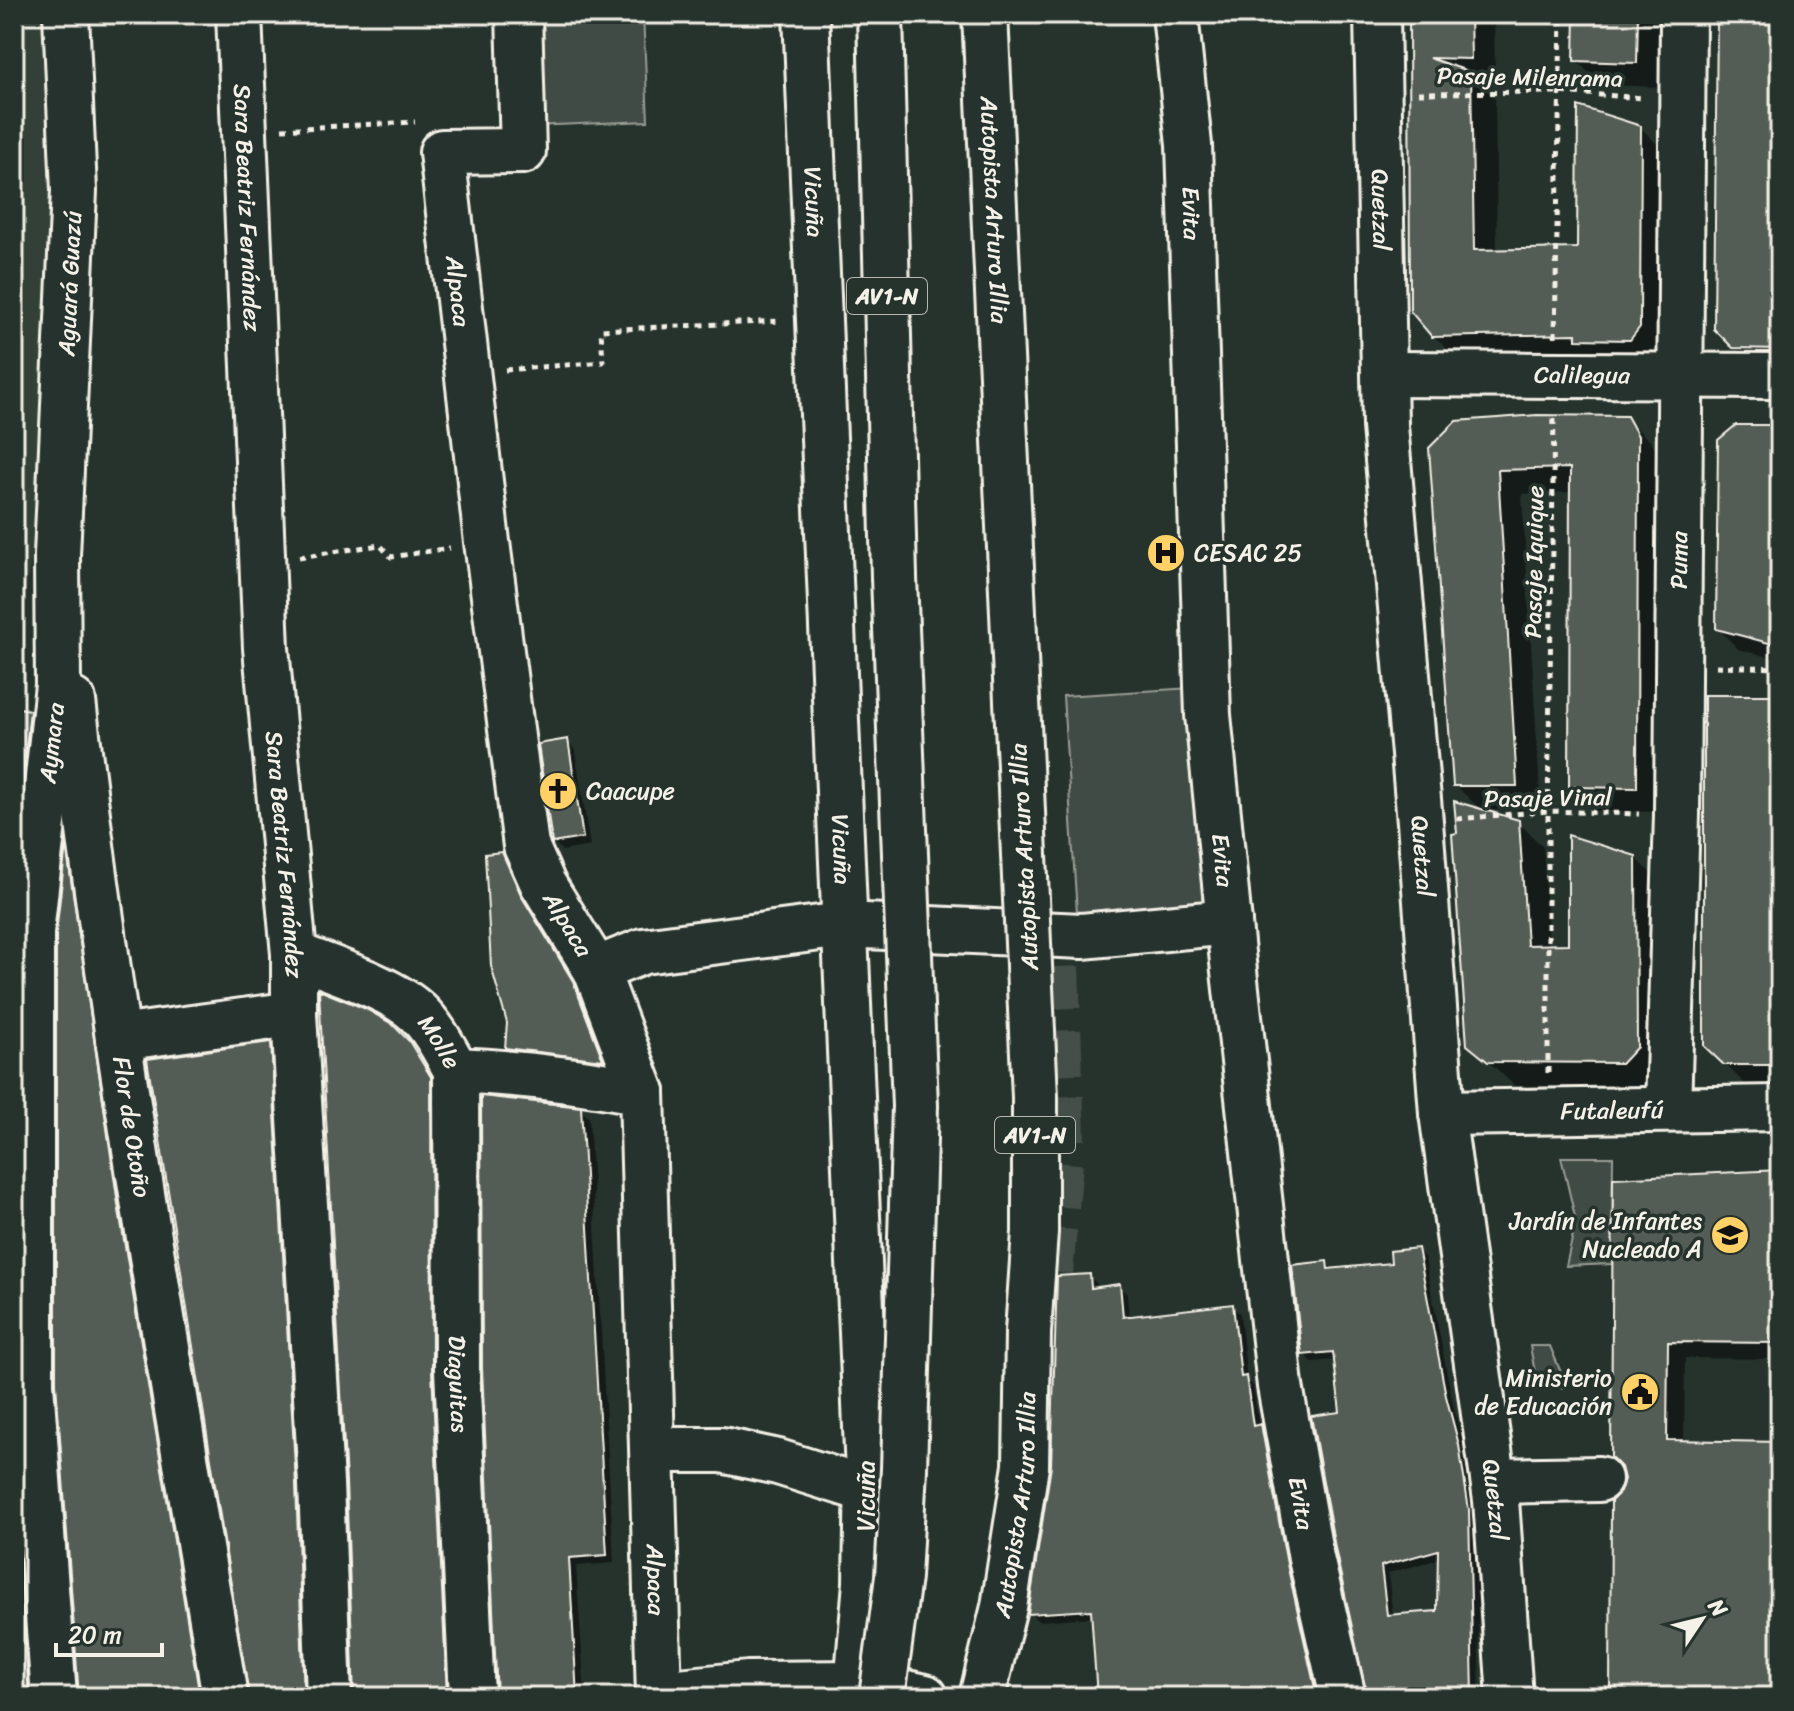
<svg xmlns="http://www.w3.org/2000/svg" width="1794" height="1711" font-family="Sriracha,sans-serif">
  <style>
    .built { fill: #333f39 }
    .green { fill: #414b45; stroke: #9a9e96; stroke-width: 2 }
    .shadow { fill: #0007; fill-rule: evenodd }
    .building { fill: #525c55; stroke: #f4f1e8; stroke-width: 2; fill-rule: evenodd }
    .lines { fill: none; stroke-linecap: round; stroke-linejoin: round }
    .minor-tunnel { stroke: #455049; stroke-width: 44; stroke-dasharray: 44 22; stroke-linecap: butt }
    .minor-casing { stroke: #f4f1e8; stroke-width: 50 }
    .highway-casing { stroke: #f4f1e8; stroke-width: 50 }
    .path { stroke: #f4f1e8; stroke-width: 5; stroke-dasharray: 6 6; stroke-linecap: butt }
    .minor { stroke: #26332d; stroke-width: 44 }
    .highway { stroke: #26332d; stroke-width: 44 }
    .highway-bridge-casing { stroke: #f4f1e8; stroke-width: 50; stroke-linecap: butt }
    .highway-bridge { stroke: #26332d; stroke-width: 44 }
    .labels { text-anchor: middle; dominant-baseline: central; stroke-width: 7; stroke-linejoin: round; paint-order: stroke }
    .shield { fill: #26332d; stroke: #b6b8b0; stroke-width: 2 }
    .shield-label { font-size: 22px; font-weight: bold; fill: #f4f1e8 }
    .street-label { font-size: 24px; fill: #f4f1e8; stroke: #26332d }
    .poi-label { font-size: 24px; fill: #f4f1e8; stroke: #26332d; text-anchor: start }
  </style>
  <rect width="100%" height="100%" fill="#26332d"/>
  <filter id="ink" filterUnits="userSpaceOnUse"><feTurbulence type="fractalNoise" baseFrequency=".0125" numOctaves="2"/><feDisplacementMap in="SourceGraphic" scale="16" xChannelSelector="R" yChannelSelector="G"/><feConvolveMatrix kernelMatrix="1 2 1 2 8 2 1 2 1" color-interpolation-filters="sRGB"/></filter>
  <g filter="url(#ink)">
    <path class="built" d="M14 14H56L74 322 14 655Z"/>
    <path class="green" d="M527 14H643L648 121 533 126Z
      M1192 688 1207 921 1078 929 1063 696Z
      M1561 1157H1613L1612 1264 1566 1266 1576 1221Z
      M1530 1346H1550L1567 1387 1538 1389Z"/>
    <path class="shadow" d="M1411 14H1494L1495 83H1479L1495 99 1497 251 1579 250 1640 127 1665 152 1664 352 1655 364 1458 361 1433 335Z
      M1577 14H1662L1661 87 1601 85 1576 60Z
      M1719 14H1780V373L1760 372 1716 328Z
      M1626 418 1652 443 1662 462 1661 812 1596 811 1571 786 1572 492 1522 494 1541 810H1481L1455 785 1431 448Z
      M1780 427V660L1738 649 1718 628Z
      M1776 697 1780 701V1089H1750L1706 1045Z
      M29 711 38 720 14 940V754Z
      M567 741 575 750 590 846 562 851 554 842Z
      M1518 822 1543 847 1549 946H1570L1635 857 1660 882 1647 1087 1515 1086 1469 1044Z
      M67 849 74 855 206 1697H81L58 934Z
      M501 854 514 867 534 912 586 996 614 1072 520 1060 507 1047 509 1023Z
      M391 1026 417 1052 439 1087 454 1697H356Z
      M270 1045 278 1053 311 1697H251Z
      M580 1109 589 1118 614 1563 576 1566 585 1697H499Z
      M1780 1172V1697H1612L1622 1493 1626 1479 1615 1180ZM1685 1358 1769 1359 1768 1444 1684 1442Z
      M1417 1250 1425 1258 1453 1405 1466 1454 1476 1519 1480 1697H1369L1336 1360 1312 1362 1304 1354 1327 1263 1334 1271 1393 1265ZM1440 1559 1439 1613 1393 1617 1388 1573Z
      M1089 1276 1097 1284V1289L1119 1286 1127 1294 1129 1318 1232 1306 1240 1314 1247 1380 1253 1386 1259 1427 1269 1434 1322 1697H1100L1094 1617 1038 1621 1030 1613Z
      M14 1398 36 1697H14Z"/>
    <path class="building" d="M1409 14H1470L1471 59 1429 58 1471 72 1474 250 1577 248 1578 106 1641 126 1640 327 1630 340 1576 339V334L1432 337 1410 311Z
      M1575 14H1638L1637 63 1574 61Z
      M1717 14H1780V349L1733 348 1714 329Z
      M1537 415 1627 416 1638 436 1637 788 1569 787 1570 468 1498 470 1517 786H1453L1429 448 1456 421Z
      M1736 425H1780V646L1716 629 1718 440Z
      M1704 695H1777V1065H1724L1704 1046Z
      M19 708 30 710 14 858V742Z
      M568 739 583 838 552 843 538 744Z
      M1454 801 1519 820 1527 945 1568 944V835L1636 856 1637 1047 1622 1063 1488 1062 1467 1045 1452 834 1457 833Z
      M66 845 118 1204 200 1697H79L56 1383V934Z
      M502 852 522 897 573 981 603 1060 505 1048 507 1023 491 966 485 854Z
      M319 990 366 1009 392 1024 409 1041 431 1077 432 1370 447 1697H354L346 1482Z
      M271 1042 296 1484 304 1697H249L147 1059Z
      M481 1096 581 1107 607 1555 569 1558 577 1697H497L482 1368Z
      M1780 1170V1343L1668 1342 1667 1440 1780 1442V1697H1610L1611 1501 1620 1492 1624 1479 1621 1467 1611 1457 1613 1178Z
      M1418 1248 1446 1396 1459 1445 1469 1510 1473 1697H1367L1336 1553 1311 1416 1340 1412 1333 1352 1302 1355 1292 1265 1327 1261 1328 1269 1391 1263 1390 1251ZM1438 1550 1437 1611 1387 1615 1381 1566Z
      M1090 1274 1091 1288 1120 1284 1123 1317 1233 1304 1241 1377 1246 1376 1253 1426 1261 1424 1287 1564 1317 1697H1097L1091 1610 1028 1614 1051 1466 1057 1276Z
      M14 1494 29 1697H14Z"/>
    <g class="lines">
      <path class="minor-tunnel" d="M1051 1272 1063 1141 1057 967"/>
      <defs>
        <g id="minor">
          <path id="s1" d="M239 14 266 648 294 954V1014L321 1483 329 1697"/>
          <path id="s2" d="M519 14 523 151 442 152 487 542 526 846 543 884 596 970 642 1092 659 1697"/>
          <path id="s3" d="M806 14 868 1474 866 1583 856 1697"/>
          <path id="s4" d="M1175 14 1189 145 1208 715 1232 953 1280 1386 1311 1558 1343 1697"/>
          <path id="s5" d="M1377 14 1385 426 1420 822 1442 1113 1496 1500 1510 1697"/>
          <path id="s6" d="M1384 374 1780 376"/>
          <path id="s7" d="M73 701C112 1035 170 1366 225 1697"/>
          <path id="s8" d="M294 954C330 969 391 987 418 1013 434 1028 445 1051 456 1070 519 1073 580 1080 642 1092"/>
          <path d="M596 970 643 951 843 925 1082 936 1229 922"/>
          <path d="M119 1038 294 1014"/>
          <path id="s9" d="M456 1070 457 1369 472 1697"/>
          <path id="s10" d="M1668 1108 1677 815 1683 14"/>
          <path id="s11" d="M1442 1113 1780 1108"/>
          <path d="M653 1450H722L778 1462 867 1490"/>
          <path d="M1494 1481 1599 1479"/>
          <path d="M659 1693 748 1684 860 1683 925 1697"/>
          <path id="s12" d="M54 1697 31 1384V933L58 685 57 555 74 191 66 14"/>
        </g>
        <g id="highway">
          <path d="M880 14 894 577"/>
          <path id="s13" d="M985 14 1011 569"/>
        </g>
      </defs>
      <use href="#minor" class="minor-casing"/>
      <use href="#highway" class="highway-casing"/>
      <path class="path" d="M1418 93 1559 92 1644 98
        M282 129 415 122
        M1555 337 1561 14
        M505 370 603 362 601 330 780 321
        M299 557 380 545 391 557 450 548
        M1716 666 1780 668
        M1457 819 1548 811 1639 814
        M1548 1073V811L1554 415"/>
      <use href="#minor" class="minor"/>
      <use href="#highway" class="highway"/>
      <defs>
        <g id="highway-bridge">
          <path d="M882 1697 898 1577 904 1469 915 1106 894 577"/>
          <path id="s14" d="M982 1697 1004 1607 1026 1466 1028 1332 1035 1232V1097L1011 569"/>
        </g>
      </defs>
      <use href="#highway-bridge" class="highway-bridge-casing"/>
      <use href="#highway-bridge" class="highway-bridge"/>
    </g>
  </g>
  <defs>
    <symbol id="hospital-disc" viewBox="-11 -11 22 22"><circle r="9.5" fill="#ffd166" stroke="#26332d"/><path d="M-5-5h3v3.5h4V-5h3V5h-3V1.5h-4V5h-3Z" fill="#111"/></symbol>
    <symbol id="church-disc" viewBox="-11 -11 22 22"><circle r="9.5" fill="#ffd166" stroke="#26332d"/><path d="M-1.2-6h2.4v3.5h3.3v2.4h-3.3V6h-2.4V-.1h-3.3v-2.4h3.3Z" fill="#111"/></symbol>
    <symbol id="school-disc" viewBox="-11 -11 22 22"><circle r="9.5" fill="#ffd166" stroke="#26332d"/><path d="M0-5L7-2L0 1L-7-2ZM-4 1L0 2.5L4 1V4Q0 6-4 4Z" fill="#111"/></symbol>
    <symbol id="civic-disc" viewBox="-11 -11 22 22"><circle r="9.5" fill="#ffd166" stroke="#26332d"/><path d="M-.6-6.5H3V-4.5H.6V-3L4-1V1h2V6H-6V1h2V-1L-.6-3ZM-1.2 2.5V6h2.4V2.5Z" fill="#111"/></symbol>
  </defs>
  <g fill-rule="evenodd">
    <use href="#hospital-disc" x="1144" y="531" width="44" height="44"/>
    <use href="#church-disc" x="536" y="769" width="44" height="44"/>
    <use href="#school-disc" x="1708" y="1213" width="44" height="44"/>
    <use href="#civic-disc" x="1618" y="1370" width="44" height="44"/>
  </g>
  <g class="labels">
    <g class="shield">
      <rect x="847" y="278" width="80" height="36" rx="6"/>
      <rect x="995" y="1117" width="80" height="36" rx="6"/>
    </g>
    <g class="shield-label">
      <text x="887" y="296">AV1-N</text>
      <text x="1035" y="1135">AV1-N</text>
    </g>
    <g class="street-label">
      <text transform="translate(1530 77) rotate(1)">Pasaje Milenrama</text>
      <text stroke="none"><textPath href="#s3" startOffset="188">Vicuña</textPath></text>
      <text stroke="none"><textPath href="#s1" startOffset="194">Sara Beatriz Fernández</textPath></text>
      <text stroke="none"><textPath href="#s13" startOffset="196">Autopista Arturo Illia</textPath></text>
      <text stroke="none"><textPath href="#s5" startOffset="196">Quetzal</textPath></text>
      <text stroke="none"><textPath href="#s4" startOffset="200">Evita</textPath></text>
      <text stroke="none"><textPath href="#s12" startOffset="1416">Aguará Guazú</textPath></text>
      <text stroke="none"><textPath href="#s2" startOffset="358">Alpaca</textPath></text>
      <text stroke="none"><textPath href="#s6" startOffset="198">Calilegua</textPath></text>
      <text stroke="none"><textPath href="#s10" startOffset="548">Puma</textPath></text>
      <text transform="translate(1534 562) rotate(-89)">Pasaje Iquique</text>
      <text stroke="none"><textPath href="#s12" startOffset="956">Aymara</textPath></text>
      <text transform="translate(1548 798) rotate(-1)">Pasaje Vinal</text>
      <text stroke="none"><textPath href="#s3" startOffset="836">Vicuña</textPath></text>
      <text stroke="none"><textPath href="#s1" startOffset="842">Sara Beatriz Fernández</textPath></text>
      <text transform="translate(1024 857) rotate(-93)">Autopista Arturo Illia</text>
      <text stroke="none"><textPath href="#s5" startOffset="844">Quetzal</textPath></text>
      <text stroke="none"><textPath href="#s4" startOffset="848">Evita</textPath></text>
      <text stroke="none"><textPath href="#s2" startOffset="1006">Alpaca</textPath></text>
      <text stroke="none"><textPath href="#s8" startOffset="174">Molle</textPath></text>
      <text stroke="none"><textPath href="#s11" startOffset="170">Futaleufú</textPath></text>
      <text stroke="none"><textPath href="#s7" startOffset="430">Flor de Otoño</textPath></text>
      <text stroke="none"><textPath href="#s9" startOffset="314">Diaguitas</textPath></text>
      <text transform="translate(866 1496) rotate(-90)">Vicuña</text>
      <text stroke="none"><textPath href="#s5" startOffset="1492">Quetzal</textPath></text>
      <text stroke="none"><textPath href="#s4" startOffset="1496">Evita</textPath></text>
      <text stroke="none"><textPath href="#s14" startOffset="196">Autopista Arturo Illia</textPath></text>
      <text stroke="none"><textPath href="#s2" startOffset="1678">Alpaca</textPath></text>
    </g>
    <g class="poi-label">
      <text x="1194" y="553">CESAC 25</text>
      <text x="586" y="791">Caacupe</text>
      <text x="1702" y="1221" text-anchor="end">Jardín de Infantes<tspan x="1702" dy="28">Nucleado A</tspan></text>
      <text x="1612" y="1378" text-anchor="end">Ministerio<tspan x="1612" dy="28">de Educación</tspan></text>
    </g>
  </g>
  <rect width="1794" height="1711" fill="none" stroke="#26332d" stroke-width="48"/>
  <rect x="24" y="24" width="1746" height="1663" fill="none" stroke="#f4f1e8" stroke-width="3" filter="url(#ink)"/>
  <g transform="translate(1702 1619) rotate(55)" stroke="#26332d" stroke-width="6" paint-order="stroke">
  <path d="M0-6L14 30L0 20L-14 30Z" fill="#f4f1e8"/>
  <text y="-12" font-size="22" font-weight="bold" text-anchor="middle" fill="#f4f1e8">N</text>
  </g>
  <path d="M56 1643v12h106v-12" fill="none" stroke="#f4f1e8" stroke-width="4"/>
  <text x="68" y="1643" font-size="24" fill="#f4f1e8" stroke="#26332d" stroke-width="6" paint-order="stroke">20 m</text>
</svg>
